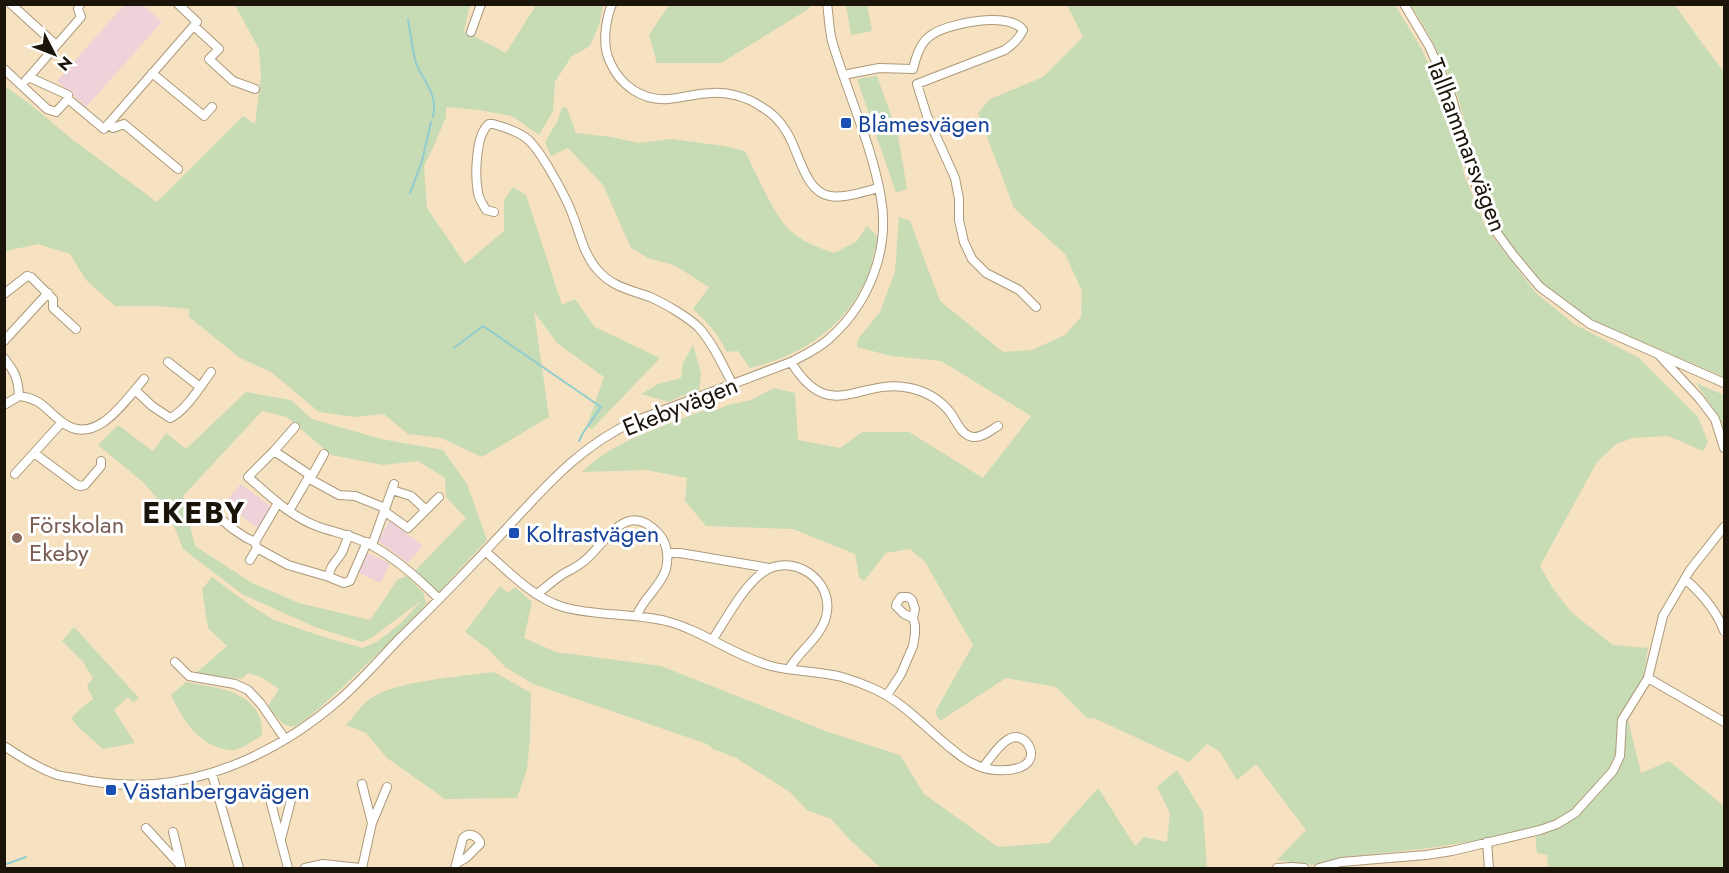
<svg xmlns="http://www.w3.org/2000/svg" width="1729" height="873" font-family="Jost,sans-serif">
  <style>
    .industrial { fill: #edd3d9 }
    .green { fill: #c7dbb5 }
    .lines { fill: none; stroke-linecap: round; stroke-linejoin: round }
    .stream { stroke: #91cccf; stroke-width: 2 }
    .minor-casing { stroke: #ac9979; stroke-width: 10 }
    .minor { stroke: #fff; stroke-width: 8 }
    .transit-dot { fill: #1a4fb4; stroke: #fff; stroke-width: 2 }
    .education-dot { fill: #8d6e63; stroke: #fff; stroke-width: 2 }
    .labels { text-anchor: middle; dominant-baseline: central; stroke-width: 6; stroke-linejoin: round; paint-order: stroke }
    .transit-label { font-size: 24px; fill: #164399; stroke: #fff; text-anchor: start }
    .street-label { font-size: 24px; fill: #1b1408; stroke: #fff }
    .education-label { font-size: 24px; fill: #785e54; stroke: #fff; text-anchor: start }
    .district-label { font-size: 30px; font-weight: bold; letter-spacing: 1.5px; fill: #1b1408; stroke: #fff }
  </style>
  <rect width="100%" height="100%" fill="#f6e2c0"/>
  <path class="industrial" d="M124 5H143L162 22 86 107 57 81Z
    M241 484 271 507 258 528 224 503Z
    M390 520 423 546 408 563 378 541Z
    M365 552 390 563 381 583 356 572Z"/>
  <path class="green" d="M235 5H470L464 31 506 53 536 5H603L599 25 590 46 571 57 555 82 553 111 539 135 512 116 479 110 446 107V117L433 148 424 166 427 208 465 264 504 231V200L513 187 526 195 562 305 575 299 595 327 660 358 592 429 587 426 604 377 558 344 534 312 549 417 482 457 441 438 408 434 384 414 354 417 319 412 271 372 240 358 189 317V309L159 306H115L86 280 70 254 38 244 6 251 5 253V86L31 105 73 140 157 202 243 116 255 124 261 77 259 49Z
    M809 5 810 8 721 63H657L649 35 667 8 671 5Z
    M846 5H867L872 31 851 35Z
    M1067 5H1395L1421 48 1446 101 1465 177 1486 228 1536 293 1574 324 1639 358 1698 417 1708 442 1703 451 1668 436 1633 438 1616 444 1597 462 1540 566 1552 587 1571 612 1613 645 1648 648 1644 675 1625 707 1641 773 1669 761 1724 806V868H1548L1547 855 1537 853 1535 832 1422 849 1342 857 1312 865 1277 860 1306 830 1256 764 1237 780 1220 752 1207 744 1189 762 1094 718 1088 719 1056 687 1006 678 940 721 935 712 973 645 925 562 910 549 886 553 864 581 859 577 855 554 793 529 706 526 685 501 687 478 647 470 582 472C616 438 673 424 717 405L715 411 728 405 751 400 774 388 795 393 798 440 840 448 862 432H909L983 478 1031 416 941 361 891 356 857 347 858 339 880 312 895 272 899 217 910 221 940 301 1003 352 1032 350 1065 335 1081 317 1082 291 1065 254 1014 208 978 113 990 99 1043 77 1083 37Z
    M1411 5H1675L1702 43 1724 72V377L1593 321 1544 286 1497 227 1478 176 1458 97 1432 40Z
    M877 76 898 135 907 189 896 193 857 79Z
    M562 107 567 108 576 133 611 137 638 143 672 139 724 146 745 151C755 171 776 220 792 232 803 242 819 248 834 253L857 241 867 226 878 237C874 250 872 265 867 278 844 328 803 355 750 368L738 351 727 352C719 335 707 322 693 309L709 287 674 265 648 258 631 248 603 185 568 148 551 156 545 142 558 120Z
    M693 345 701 373 699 392 681 396 669 402 641 394 658 384 681 378 683 363Z
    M1696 383 1724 395V434L1720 419Z
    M246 392 291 400 312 419 381 439 443 450 467 484 487 540 438 593 415 571 466 518 446 497 445 478 418 461 383 465 331 455 287 417 262 411 183 496 195 546 252 583 299 603 370 620 398 579 407 576 424 594V598L427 602C418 619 400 633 386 646 357 673 329 702 297 726 283 729 276 716 268 706L279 689 261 677 248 673 242 679 195 674 227 646 208 628 202 589 212 577 251 606 274 620 321 636 362 648 378 641 401 623 421 601 371 638 362 642 315 627 242 594 183 549 170 516 161 503 144 483 98 445 118 425 153 451 166 433 186 449Z
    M500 586 508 593 515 587 532 602 524 638 556 652 661 666 828 732 900 755 924 794 998 847 1049 843 1098 788 1135 846 1144 837 1167 842 1170 813 1157 787 1177 770 1203 813 1207 868H881L850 840 831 819 807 810 790 792 736 758 713 749 707 744 533 684 505 667 488 649 465 632Z
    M74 627 139 698 133 702 128 697 114 710 135 743 103 749 78 727 71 718 85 705 93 699 87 686 93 678 83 662 62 641Z
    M494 672 531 693 530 739 527 769 517 798 445 799 387 758 366 733 346 725C354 717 362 704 371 698 395 681 464 676 494 672Z
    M186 682C219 688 263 691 262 735 253 741 244 748 234 750 229 751 225 749 220 748 196 741 181 717 171 695Z"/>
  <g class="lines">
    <path class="stream" d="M408 20C411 34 412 50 416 63 424 83 438 93 433 117
      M410 193 422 161 431 122
      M454 348 483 326 601 407 583 433 579 441
      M4 865 26 857"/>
    <defs>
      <path id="minor" d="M11 4 56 45
        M612 4C605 21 602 46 610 62 620 85 642 101 668 99 683 98 697 93 713 93 728 92 747 97 760 106 771 112 780 121 786 131 799 150 804 192 830 196 844 199 865 191 879 188
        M1404 4 1429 46 1452 98 1473 177 1492 226 1514 256 1540 287 1590 324 1724 383
        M194 26 219 49 209 59 233 81 255 89
        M471 32 481 4
        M4 69 47 109 56 112 68 99 104 129 197 22 178 4
        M152 73 204 116 212 107
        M843 75 879 68 913 69C916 57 920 43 930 36 946 23 1009 11 1023 30 1019 39 1013 44 1005 50L917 84 927 116 955 178 959 199V220L964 242 972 259 986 273 1019 290 1036 307
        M29 77 81 17 78 9 80 4
        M26 80 29 77 68 95
        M108 124 113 128 124 124 178 169
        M494 212 486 210C483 205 479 199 478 193 475 177 475 135 489 124H493C504 127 517 131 526 138 540 148 567 199 573 216 580 234 583 251 595 267 611 287 628 289 650 297 664 303 690 318 700 329 714 345 723 366 733 385
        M4 294 27 276 31 277 53 299V308L76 329
        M4 341 48 293
        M1659 355 1699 398 1715 419 1724 448
        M4 358C15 372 18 378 19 396
        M168 362 200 387
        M791 362C830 426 859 377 910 388 924 391 939 399 949 411 956 419 960 435 973 437 982 438 991 430 998 426
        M135 390 152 406 170 418C185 412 202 384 211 372
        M4 405 19 396C42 399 45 409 62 422 95 448 125 401 144 379
        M295 427 274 451 248 477C270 496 291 517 319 527 337 533 355 536 371 545 397 559 419 579 439 599
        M274 451 310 475
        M34 453 77 485 81 486 85 485 101 466V461
        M15 474 62 422
        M308 478 339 495 355 496 385 508
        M392 490 411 496 426 510
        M212 511C226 523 238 535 255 542
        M289 511 310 475 313 474 324 454
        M384 511 408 528 439 497
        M349 535C346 541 344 549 341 554 335 563 329 567 329 577L344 583 350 581 367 542
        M372 545 394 484
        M257 548 288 565 329 577
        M485 551C508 571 533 598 563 607 594 616 632 613 666 621 704 631 734 656 771 666 794 672 819 671 842 677 852 680 863 684 872 688 902 701 924 726 948 746 956 752 964 760 974 764 987 771 1005 772 1018 768 1026 766 1032 760 1031 752 1030 747 1028 743 1024 740 1008 728 992 757 983 767
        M667 553H680L769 568
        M250 560 257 548 255 542 278 503
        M1685 579C1701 593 1717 612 1724 631
        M537 594C546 587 554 580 563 574 570 570 577 567 583 562 606 544 626 497 659 534 667 543 669 557 666 569 660 588 644 597 637 615
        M713 639C726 619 743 587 762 573 790 551 836 579 826 617 820 638 799 651 789 669
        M175 662 189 676 235 684 248 690 261 704 285 739
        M1648 678 1724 722
        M887 695 901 674 913 646 915 634V625L913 618 915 609 912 600 908 597H901L897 603 896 606 904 614 913 618
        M4 746C19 756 35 766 52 773 58 776 66 777 74 778 101 784 127 786 155 784 223 778 287 745 338 701 360 682 379 660 399 639 436 603 472 566 507 528 546 486 581 445 635 421L791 362C805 355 819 348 830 338 869 303 890 250 881 198 872 145 847 92 832 41 829 29 829 16 827 4
        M212 774 239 868
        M271 803 288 868
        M372 823 387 787
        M146 828 181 866
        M173 832 181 865
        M281 839 291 800
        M1487 842 1489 868
        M305 868 323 864 360 868
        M362 868 372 823 362 784
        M455 868 463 838C469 832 476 835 480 842V844L466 858 457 863
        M1277 868 1292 867 1304 868
        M1319 868 1341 862 1426 855 1452 851 1540 830 1557 824 1575 813 1613 771 1620 756 1622 720 1648 678 1663 616 1690 570 1724 527"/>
    </defs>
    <use href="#minor" class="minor-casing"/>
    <use href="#minor" class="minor"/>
  </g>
  <g class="transit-dot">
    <rect x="840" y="117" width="12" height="12" rx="3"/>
    <rect x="508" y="527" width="12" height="12" rx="3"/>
    <rect x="105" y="784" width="12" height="12" rx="3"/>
  </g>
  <circle class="education-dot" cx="17" cy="538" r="6"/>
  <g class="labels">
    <g class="transit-label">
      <text x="858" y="123">Blåmesvägen</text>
      <text x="526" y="533">Koltrastvägen</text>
      <text x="123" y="790">Västanbergavägen</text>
    </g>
    <g class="street-label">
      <text transform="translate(1467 145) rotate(69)">Tallhammarsvägen</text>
      <text transform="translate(680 406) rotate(-22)">Ekebyvägen</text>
    </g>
    <g class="education-label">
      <text x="29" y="524">Förskolan<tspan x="29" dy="28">Ekeby</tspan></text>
    </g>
    <g class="district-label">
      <text x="194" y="512">EKEBY</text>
    </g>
  </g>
  <rect width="1729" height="873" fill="none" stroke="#1b1408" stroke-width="12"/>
  <g transform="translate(54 54) rotate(132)" stroke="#ffffff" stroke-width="4.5" paint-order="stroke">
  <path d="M0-4.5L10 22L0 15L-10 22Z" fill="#1b1408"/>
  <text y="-9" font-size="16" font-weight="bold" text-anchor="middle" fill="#1b1408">N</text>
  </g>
</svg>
